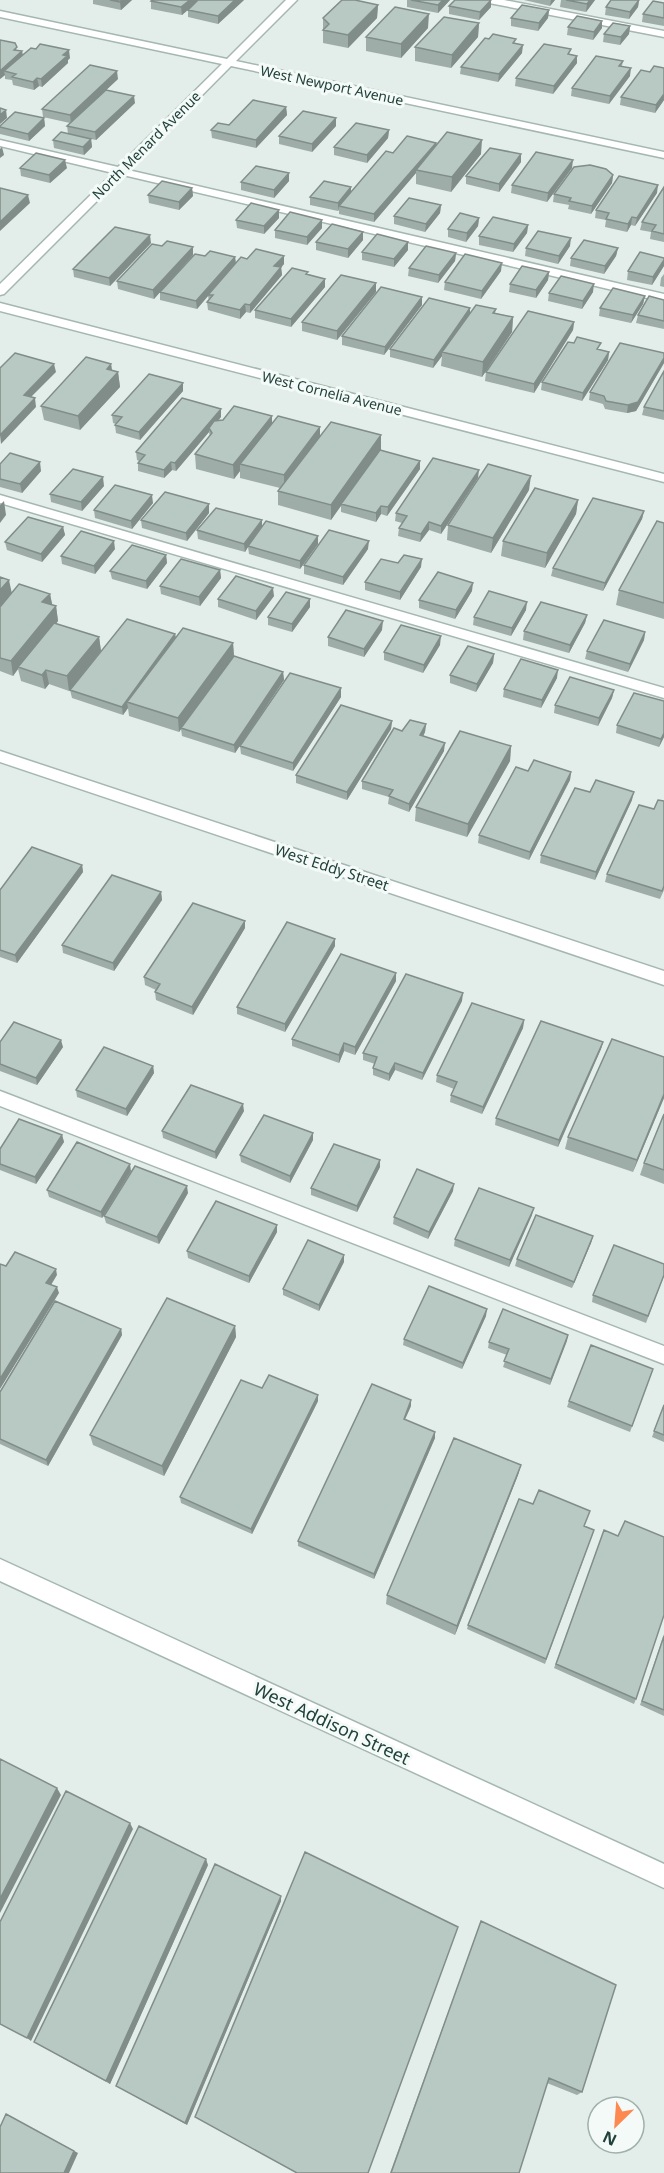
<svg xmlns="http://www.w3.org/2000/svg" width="664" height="2173" font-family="'Noto Sans',sans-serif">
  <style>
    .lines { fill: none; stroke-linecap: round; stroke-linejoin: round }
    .minor-casing { stroke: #a5b7b2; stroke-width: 3 }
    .minor { fill: #fff; fill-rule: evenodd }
    .wall { fill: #9eada8 }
    .shaded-wall { fill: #818d88 }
    .building { fill: #b8c9c3; stroke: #818d88; stroke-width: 1.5 }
    .labels { text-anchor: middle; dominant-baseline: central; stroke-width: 6; stroke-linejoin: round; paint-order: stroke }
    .far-street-label { font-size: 14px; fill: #21413b; stroke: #f4faf7 }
    .street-label { font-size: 15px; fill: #21413b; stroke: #f4faf7 }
    .near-street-label { font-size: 18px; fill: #21413b; stroke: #f4faf7 }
  </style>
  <rect width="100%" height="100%" fill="#e3eeea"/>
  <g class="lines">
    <defs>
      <path id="minor" d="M286 0H297L236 61 664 152V158L231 66 128 170 664 294V302L123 175 4 294 0 295V284L113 173 0 146V140L118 167 222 64 0 17V11L227 59Z
        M484 0H504L664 31V37L489 3Z
        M0 303 664 474V482L0 311Z
        M0 495 664 688V698L0 503Z
        M0 751 664 971V985L0 762Z
        M0 1091 664 1346V1364L0 1106Z
        M0 1559 664 1864V1888L0 1581Z"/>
    </defs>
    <use href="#minor" class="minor-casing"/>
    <use href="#minor" class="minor"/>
  </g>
  <path class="wall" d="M93 0H132L121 10 93 4Z
    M244 0 218 24 188 17V10L182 15 151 9V1Z
    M407 0H450L438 13 407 7Z
    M524 0H555L550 6Z
    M561 0H595L586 12 560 7Z
    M639 0 638 7 629 19 605 15 606 7Z
    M664 3V26L642 22 643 14Z
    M378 5 377 18 348 48 323 43V18Z
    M449 6 491 7 479 20 449 14Z
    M549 10 548 18 538 31 511 26V18Z
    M479 23 478 37 451 68 415 61V47Z
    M630 26 629 34 620 45 603 42 604 34Z
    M568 27 602 28 593 40 567 35Z
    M428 28 401 58 366 51V37Z
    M489 39 516 43 522 53 498 82 460 74 461 67Z
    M0 40 17 50 22 51 23 55 70 58 68 60V63L42 87 39 86 34 90 13 85 12 80 5 79V75L0 79Z
    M571 54 577 63 553 94 515 86 516 78Z
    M623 61 622 66 630 76 609 104 571 96 572 88Z
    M664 68V100L655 113 620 105 621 97Z
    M118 79 106 90 135 103 96 140 91 139 92 147 84 155 54 148 53 140 68 134 67 126 70 123 43 117 42 109Z
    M286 107 287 115 256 148 212 138 211 130Z
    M44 118 45 126 29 141 0 134V126Z
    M336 118V126L312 152 279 144V136Z
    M389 130 388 138 367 163 334 155V147Z
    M436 143V146L481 154 451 192 416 184V173L374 222 339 214V210L338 211 310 205V197L351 187V192L393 153Z
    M521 162 499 192 466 184V176Z
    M20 168H67L50 183 21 176Z
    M572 168 547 202 511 193 512 185Z
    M289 173V181L274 198 241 190V182Z
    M613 175 612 183 591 214 568 209 569 205 553 202 554 194Z
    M664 187V242L650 239 651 232 640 230 642 222Z
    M192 188 193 196 179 210 149 203 148 195Z
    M657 193 635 226 631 225 627 232 605 227 606 220 595 218 596 210Z
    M441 205 440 213 425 232 394 224V216Z
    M279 218 264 234 237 228 236 220Z
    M479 218 478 226 466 242 448 237V229Z
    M322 220V228L307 245 275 238V230Z
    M528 225 527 233 513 252 479 245V236Z
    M363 232V240L348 258 316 250V242Z
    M408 242V250L394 267 362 260V252Z
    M151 243 110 286 74 277 73 269Z
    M162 246 193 247V255L166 285 205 256 235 257 236 264 247 259 284 256V264L281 267 282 275 250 313 246 312 240 319 208 310 207 302 209 301 208 296 197 309 160 300V292L154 299 118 289 117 281Z
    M570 246 558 264 525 256 526 248Z
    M618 248 616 256 604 274 570 266 571 258Z
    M456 253 455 261 438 283 408 276 409 268Z
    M664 258V266L652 285 627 280 628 271Z
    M501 271 481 299 444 290 445 282Z
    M549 272 548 280 536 298 509 292 510 284Z
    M664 274V287L660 286 661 278Z
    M308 275 325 279V287L291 327 255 318V310Z
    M376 292 337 340 302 331V322Z
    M593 292 582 309 548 301 549 293Z
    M645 296 643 304 631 323 599 316 600 308Z
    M422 297V305L384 355 342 345V336Z
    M664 300V329L636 323 638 315Z
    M496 309 495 313 513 317 512 332 482 377 441 366 442 356 433 368 390 357V349L470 313Z
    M574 322 573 330 534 393 485 381 486 372Z
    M574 343 609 352 608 360 582 401 541 390 542 382Z
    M664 353V363L636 411 627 413 605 409 603 404 589 400 590 392Z
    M111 364 112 370 118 372 120 387 80 430 44 420 41 406Z
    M664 371V420L642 415 644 407Z
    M183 383V391L140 440 116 433 115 425 116 424 113 423 112 415Z
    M221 417 218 421 272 423 320 427V436L381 450 380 451 420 461V469L387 516 381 514 376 522 341 512V505L331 520 278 505V491L280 488 240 478V471L234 479 196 469 195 454 210 437 209 432 176 471 172 470 164 478 138 471V463L139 461 137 460 136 452Z
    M0 464 41 471 22 493 0 487Z
    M478 478 441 534 429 530 420 542 398 536 399 528 402 523 395 521 396 513Z
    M104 486 82 511 51 502 50 494Z
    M529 490 491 553 447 540 448 525Z
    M578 500 576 514 545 568 501 556 503 541Z
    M153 503 132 529 95 518 94 510Z
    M209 504V513L187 541 142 528 141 520Z
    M644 511 642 519 603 591 551 576 553 568Z
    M664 523V619L616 605 619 590Z
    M63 527 65 535 42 562 7 550 5 542Z
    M262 528 318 544 300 569 249 554 248 547 245 552 198 539 197 530Z
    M115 549 95 574 62 564 61 556Z
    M368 549 343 585 304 574V565Z
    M166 555 167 563 147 589 112 579 110 571Z
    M398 563 421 567 400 600 365 590V582Z
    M220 570 221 578 200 606 161 594 160 586Z
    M0 577 12 594H50L52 605 56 606 58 621 56 624 99 637 101 651 69 691 49 684 45 689 21 681 18 669 13 676 0 671Z
    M472 591 455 619 419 608V600Z
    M274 596 256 620 218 607V599Z
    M310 607 292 632 268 625V617Z
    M526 610 511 636 473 625 474 617Z
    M587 615 585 623 569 653 523 640 524 631Z
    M382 630 364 657 328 646V637Z
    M645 632 644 640 628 672 585 659 587 651Z
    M175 634 176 637 233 643 234 656 283 672 284 680 235 753 182 736 181 729 179 732 129 716 128 708 123 715 72 698 70 690Z
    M440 645 423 673 384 660V652Z
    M494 654 493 663 476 692 450 683V675Z
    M557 678 541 708 503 697 504 689Z
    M341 688V697L293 771 241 754 240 746Z
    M614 690 612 698 598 726 554 713 555 705Z
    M664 701V737L659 747 616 733 617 725Z
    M392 721 391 729 347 800 296 783V775Z
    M426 724 425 732 423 736 444 751 409 812 388 804 389 797 362 789V781L402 731Z
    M511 746 510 761 467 837 415 821 416 807Z
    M528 771 571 772 570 780 529 860 478 843 479 835Z
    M590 792 632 800 595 880 540 863 541 855Z
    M664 801V890L660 899 605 882 607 874 654 809Z
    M82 865 83 872 17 963 0 957V890Z
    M161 892 162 900 114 971 63 953 62 945Z
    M245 921V928L193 1015 156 1000 155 992 156 990 145 985 144 977Z
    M335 939V946L285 1032 237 1014V1007Z
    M396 973V981L355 1055 344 1051 339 1063 292 1046V1039Z
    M462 1001 422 1080 395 1070 389 1081 373 1075V1068L375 1064 363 1060V1053Z
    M524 1020 523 1028 482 1114 450 1102 451 1095 454 1089 436 1082 437 1075Z
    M0 1042 63 1047 37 1085 0 1071Z
    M603 1042 601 1049 558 1147 495 1125 496 1118Z
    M664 1057V1098L633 1172 565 1149 568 1137Z
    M153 1066 154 1073 127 1116 77 1097 76 1090Z
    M244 1111 216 1159 163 1138 162 1131Z
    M664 1114V1184L640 1175 644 1163Z
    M62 1135 64 1142 36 1184 0 1170V1149Z
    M313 1140 290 1183 241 1162 240 1155Z
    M380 1167 357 1212 311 1195V1188Z
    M131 1171 102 1218 49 1197 47 1190Z
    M453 1191 428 1239 393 1224 394 1217Z
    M188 1193 159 1244 106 1223 104 1216Z
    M532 1215 509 1267 454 1246 455 1239Z
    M277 1225V1232L249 1283 188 1258 187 1251Z
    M593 1236 591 1243 572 1288 515 1266 517 1259Z
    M344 1262 319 1311 283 1295V1289Z
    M664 1276 646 1323 592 1302 593 1295Z
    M486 1316 462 1369 403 1345 404 1339Z
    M235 1326 236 1337 164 1476 93 1445 90 1435Z
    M121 1329 122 1335 48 1466 0 1444V1392Z
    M568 1335 550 1385 503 1367 507 1355 488 1348 489 1342Z
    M653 1369 630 1432 567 1407 569 1401Z
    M262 1388 318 1401 252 1534 181 1503 180 1497Z
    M664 1404V1442L652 1437Z
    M411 1406 405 1419 435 1438 374 1579 298 1546V1541Z
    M521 1465 518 1475 455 1635 386 1604 387 1595Z
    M585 1526 594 1531 545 1664 467 1629 468 1625Z
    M604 1530 636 1699 634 1704 554 1668Z
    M664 1634V1716L640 1705Z
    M208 1865 110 2084 34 2042Z
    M281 1896V1901L187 2125 116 2086Z
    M481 1921 582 2092 577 2095 547 2083 519 2173H390Z"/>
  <path class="shaded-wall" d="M123 0H132L121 10 120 2Z
    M190 0H199L182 15 181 7Z
    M235 0H244L218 24V16Z
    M443 0H450L438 13V5Z
    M491 0V7L479 20 480 12Z
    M551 0H555L550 6Z
    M590 0H595L586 12 587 4Z
    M639 0 638 7 629 19 630 12Z
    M378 5 377 18 348 48V35Z
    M549 10 548 18 538 31 539 23Z
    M429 14 428 28 401 58V44Z
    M602 21V28L593 40 594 32Z
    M479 23 478 37 451 68 452 55Z
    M630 26 629 34 620 45 621 37Z
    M523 45 522 53 498 82 499 74Z
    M69 50 70 58 68 60V63L42 87 41 79 63 55Z
    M22 51 23 59 4 71 5 75 0 79V71Z
    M577 56V63L553 94 554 86Z
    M631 68 630 76 609 104 610 96Z
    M117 71 118 79 71 123 70 115Z
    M37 78 39 86 34 90 33 82Z
    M664 94V100L655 113 656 105Z
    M134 96 135 103 96 140 95 132Z
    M286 107 287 115 256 148V140Z
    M6 110 7 118 0 124V115Z
    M44 118 45 126 29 141 28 134Z
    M336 118V126L312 152V144Z
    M389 130 388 138 367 163V155Z
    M91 139 92 147 84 155 83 147Z
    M482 140 481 154 451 192 452 177Z
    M436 143 435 150 416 170V173L374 222V214Z
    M2 147 4 155 0 158V149Z
    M521 154V162L499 192V184Z
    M65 160 67 168 50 183 49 175Z
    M573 160 572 168 547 202 548 193Z
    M289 173V181L274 198V190Z
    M613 175 612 183 591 214 592 206Z
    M658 185 657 193 635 226 637 218Z
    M351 187V195L339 206 338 211V203Z
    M192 188 193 196 179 210V202Z
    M28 195 30 203 0 231V222Z
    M441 205 440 213 425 232 426 224Z
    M279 210V218L264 234V226Z
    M632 217 631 225 627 232 628 224Z
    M479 218 478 226 466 242 467 233Z
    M322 220V228L307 245V237Z
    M528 225 527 233 513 252 514 244Z
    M363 232V240L348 258V249Z
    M150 235 151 243 110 286 109 278Z
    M571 238 570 246 558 264 559 256Z
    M408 242V250L394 267V259Z
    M193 247V255L154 299 153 290Z
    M618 248 616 256 604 274 605 266Z
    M456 253 455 261 438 283 439 275Z
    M284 256V264L275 274 274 266Z
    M235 257 236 265 208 295V296L197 309 196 301Z
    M664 260V266L652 285 653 277Z
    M502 263 501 271 481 299 482 291Z
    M281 267 282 275 250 313V305Z
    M549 272 548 280 536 298V290Z
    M325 279V287L291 327V319Z
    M376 283V292L337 340V331Z
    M594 284 593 292 582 309 583 301Z
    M645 296 643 304 631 323 633 315Z
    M422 297V305L384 355 385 347Z
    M245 304 246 312 240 319V310Z
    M470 308V316L442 352V356L433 368 434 360Z
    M513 317 512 332 482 377 483 362Z
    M574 322 573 330 534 393V384Z
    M609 352 608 360 582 401 583 393Z
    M664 358V363L636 411 627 413 628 405Z
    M54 364 56 372 25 403 24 395Z
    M111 364 113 378 118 372 120 387 80 430 78 416 107 369Z
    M183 383V391L140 440 139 432Z
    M35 398 36 407 1 444 0 435Z
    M221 409V417L210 430 209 428V432L176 471 175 463Z
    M272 416V430L240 464V471L234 479 233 465Z
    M320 427V442L284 490V475Z
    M381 435V450L331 520V505Z
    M420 461V469L387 516 388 507Z
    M40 462 41 471 22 493 20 484Z
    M171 462 172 470 164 478V470Z
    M479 470 478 478 441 534V526Z
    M531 476 529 490 491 553 493 538Z
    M103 477 104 486 82 511 81 502Z
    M152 495 153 503 132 529 131 521Z
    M578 500 576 514 545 568 547 553Z
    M4 501 6 515 0 523V505Z
    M209 504V513L187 541 186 533Z
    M381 506V514L376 522V513Z
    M644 511 642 519 603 591 605 583Z
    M262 520V529L248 546V547L245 552 244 544Z
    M429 522V530L420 542 421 534Z
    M63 527 65 535 42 562 41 554Z
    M318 536V544L300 569V561Z
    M114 541 115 549 95 574 94 566Z
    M369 541 368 549 343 585V577Z
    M166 555 167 563 147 589 146 581Z
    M422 559 421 567 400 600V592Z
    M220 570 221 578 200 606 199 597Z
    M9 580 12 594 0 608V590Z
    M473 583 472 591 455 619 456 610Z
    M273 588 274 596 256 620V611Z
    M50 594 53 608 42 602Z
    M310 599V607L292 632V624Z
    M527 602 526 610 511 636 512 628Z
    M56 606 58 621 20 668 18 667V669L13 676 11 661Z
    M587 615 585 623 569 653 570 645Z
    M383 621 382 630 364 657V649Z
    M645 632 644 640 628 672 630 664Z
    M175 634 176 642 127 702 128 708 123 715 122 707Z
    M441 636 440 645 423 673 424 665Z
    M99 637 101 651 69 691 67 676Z
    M233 643 234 657 179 732 178 718Z
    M494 654 493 663 476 692 477 684Z
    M46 670 49 684 45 689 42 675Z
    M558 670 557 678 541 708 542 700Z
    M283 672 284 680 235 753 234 745Z
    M341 688V697L293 771V763Z
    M614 690 612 698 598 726 599 718Z
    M392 721 391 729 347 800V792Z
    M426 724 425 732 420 743V735Z
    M664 733V737L659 747 661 739Z
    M445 743 444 751 409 812V804Z
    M511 746 510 761 467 837 468 824Z
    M571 772 570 780 529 860 530 852Z
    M634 792 632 800 595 880 596 872Z
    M82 865 83 872 17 963 15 955Z
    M161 892 162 900 114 971 113 963Z
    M245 921V928L193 1015 192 1007Z
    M335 939V946L285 1032V1024Z
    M396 973V981L355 1055V1047Z
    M463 993 462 1001 422 1080 423 1073Z
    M524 1020 523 1028 482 1114 483 1107Z
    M61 1040 63 1047 37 1085 36 1078Z
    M603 1042 601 1049 558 1147 559 1140Z
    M344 1043V1051L339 1063V1055Z
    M395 1063V1070L389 1081V1074Z
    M153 1066 154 1073 127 1116 126 1109Z
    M664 1094V1098L633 1172 637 1160Z
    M243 1104 244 1111 216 1159 215 1152Z
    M313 1133V1140L290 1183V1176Z
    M62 1135 64 1142 36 1184 35 1177Z
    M380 1160V1167L357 1212V1206Z
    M130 1164 131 1171 102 1218 101 1212Z
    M454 1184 453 1191 428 1239 429 1232Z
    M187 1186 188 1193 159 1244 157 1237Z
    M534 1208 532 1215 509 1267 510 1260Z
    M277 1225V1232L249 1283V1276Z
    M593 1236 591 1243 572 1288 574 1282Z
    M344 1255V1262L319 1311V1305Z
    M56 1269 57 1275 48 1290 46 1283Z
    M57 1287 59 1293 0 1389V1379Z
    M487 1309 486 1316 462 1369 463 1363Z
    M235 1326 236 1337 164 1476 162 1466Z
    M121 1329 122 1335 48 1466 46 1460Z
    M568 1335 567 1341 550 1385 551 1379Z
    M318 1395V1401L252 1534 251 1529Z
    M411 1400V1406L403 1424 404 1419Z
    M435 1432V1438L374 1579V1574Z
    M521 1465 518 1475 455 1635 457 1626Z
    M57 1788 61 1795 0 1913V1899Z
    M130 1823 133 1829 31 2041 27 2038Z
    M206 1859 208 1865 110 2084 106 2081Z
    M281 1896V1901L187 2125 185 2123Z
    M6 2114 78 2153 69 2173H64Z"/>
  <path class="building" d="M110 0H123L120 2Z
    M152 0H190L181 7 151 1Z
    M198 0H235L218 16 188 10Z
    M342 0H355L378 5 348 35 323 30 329 24 323 18Z
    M411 0H443L438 5Z
    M455 0H491L480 12 449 6Z
    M566 0H590L587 4Z
    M611 0H639L630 12 606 7Z
    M653 1 664 3V18L643 14Z
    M522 5 549 10 539 23 511 18Z
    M395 7 429 14 401 44 366 37Z
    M577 16 602 21 594 32 568 27Z
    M444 17 479 23 452 55 415 47Z
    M613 23 630 26 621 37 604 34Z
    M493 34 516 39 513 43 523 45 499 74 461 67 485 38 489 39Z
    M0 40 15 43 17 47 14 50 22 51 0 71Z
    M40 44 69 50 63 55 67 56 41 79 37 78 33 82 12 77 16 74 4 71 31 48 36 49Z
    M544 44 571 49 568 54 577 56 554 86 516 78Z
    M596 56 623 61 619 66 631 68 610 96 572 88Z
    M90 65 117 71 70 115 42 109Z
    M654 66 664 68V94L656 105 621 97 641 70 650 72Z
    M106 90 134 96 95 132 67 126Z
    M253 100 286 107 256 140 211 130 218 123 229 125Z
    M0 108 6 110 0 115Z
    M303 111 336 118 312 144 279 136Z
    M15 112 44 118 28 134 0 127V126Z
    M356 123 389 130 367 155 334 147Z
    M61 132 91 139 83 147 53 140Z
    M447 132 482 140 452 177 416 170Z
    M407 136 436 143 374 214 339 206 386 151 393 153Z
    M490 148 521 154 499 184 466 176Z
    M536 152 573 160 548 193 512 185Z
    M36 153 65 160 49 175 20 168Z
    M590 165 606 169 613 175 592 206 569 201 571 198 554 194 574 167Z
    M256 166 289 173 274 190 241 182Z
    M619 176 658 185 637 218 632 217 628 224 606 219 609 213 596 210Z
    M162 181 192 188 179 202 148 195Z
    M324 181 351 187 338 203 310 197Z
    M664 187V234L652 231 656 225 642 222Z
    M0 188 28 195 0 222Z
    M409 198 441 205 426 224 394 216Z
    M251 203 279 210 264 226 236 220Z
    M290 212 322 220 307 237 275 230Z
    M460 213 479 218 467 233 448 229Z
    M493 217 528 225 514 244 479 236Z
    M332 224 363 232 348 249 316 242Z
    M115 227 150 235 109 278 73 269Z
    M538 231 571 238 559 256 526 248Z
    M377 234 408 242 394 259 362 252Z
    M584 240 618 248 605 266 571 258Z
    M167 241 193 247 153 290 117 281 152 244 162 246Z
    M426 246 456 253 439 275 409 268Z
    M256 249 284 256 274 266 281 267 250 305 245 304 240 310 207 302 213 295H208L241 257 247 259Z
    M210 251 235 257 196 301 160 292 195 254 205 256Z
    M640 252 664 258V260L653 277 628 271Z
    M465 254 502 263 482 291 445 282Z
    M522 266 549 272 536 290 510 284Z
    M292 268 308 272 306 274 325 279 291 319 255 310Z
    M341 275 376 283 337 331 302 322Z
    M561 276 594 284 583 301 549 293Z
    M381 287 422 297 385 347 342 336Z
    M613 288 645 296 633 315 600 308Z
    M649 296 664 300V321L638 315Z
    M429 298 470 308 434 360 390 349Z
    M476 305 496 309 493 313 513 317 483 362 442 352Z
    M528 311 574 322 534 384 486 372Z
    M577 337 601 343 597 349 609 352 583 393 542 382 568 342 574 343Z
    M620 343 664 353V358L638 402 628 405 606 401 604 396 590 392Z
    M15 353 54 364 24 395 35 398 0 435V368Z
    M86 357 111 364 107 369 118 372 78 416 41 406Z
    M664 371V411L644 407Z
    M149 374 183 383 139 432 115 425 122 417 112 415Z
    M182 398 221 409 175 463 171 462 164 470 138 463 145 455 136 452Z
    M234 406 272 416 233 465 195 454 212 433 209 428 214 421 223 420Z
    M278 416 320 427 284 475 240 464Z
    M331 422 381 435 331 505 278 491Z
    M380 450 420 461 388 507 381 506 376 513 341 504Z
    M10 453 40 462 20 484 0 479V464Z
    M433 458 479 470 441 526 429 522 421 534 399 528 407 516 396 513Z
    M488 464 531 476 493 538 448 525Z
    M73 469 103 477 81 502 50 494Z
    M115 485 152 495 131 521 94 510Z
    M535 488 578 500 547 553 503 541Z
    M165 492 209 504 186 533 141 520Z
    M593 498 644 511 605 583 553 568Z
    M216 508 262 520 244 544 197 530Z
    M28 517 63 527 41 554 5 542Z
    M266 521 318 536 300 561 248 546Z
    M657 521 664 523V603L619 590Z
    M329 530 369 541 343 577 304 565Z
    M81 531 114 541 94 566 61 556Z
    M132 545 166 555 146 581 110 571Z
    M404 555 422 559 400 592 365 582 381 559 398 563Z
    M181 559 220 570 199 597 160 586Z
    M438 572 473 583 456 610 419 600Z
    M236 576 273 588 256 611 218 599Z
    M0 577 9 580 0 590Z
    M19 584 50 594 42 602 56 606 11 661 0 658V607Z
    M489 591 527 602 512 628 474 617Z
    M286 592 310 599 292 624 268 617Z
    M541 602 587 615 570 645 524 631Z
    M346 610 383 621 364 649 328 637Z
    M127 619 175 634 122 707 70 690Z
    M604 620 645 632 630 664 587 651Z
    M54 623 99 637 67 676 46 670 42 675 18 667Z
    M401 625 441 636 424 665 384 652Z
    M183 628 233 643 178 718 127 702Z
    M468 646 494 654 477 684 450 675Z
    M234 656 283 672 234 745 181 728Z
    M521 659 558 670 542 700 504 689Z
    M290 673 341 688 293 763 240 746Z
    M570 677 614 690 599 718 555 705Z
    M634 693 664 701V733L661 739 617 725Z
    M341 705 392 721 347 792 296 775Z
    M410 720 426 724 420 735 445 743 409 804 389 796 393 790 362 781 394 728 402 731Z
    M460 731 511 746 468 824 416 807Z
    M534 760 571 772 530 852 479 835 516 767 528 771Z
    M596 780 634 792 596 872 541 855 575 788 590 792Z
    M658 800 664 801V886L662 891 607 874 639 805 654 809Z
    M32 847 82 865 15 955 0 950V890Z
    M112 875 161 892 113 963 62 945Z
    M193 903 245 921 192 1007 155 992 160 984 144 977Z
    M287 922 335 939 285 1024 237 1007Z
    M341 954 396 973 355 1047 344 1043 339 1055 292 1039Z
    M406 974 463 993 423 1073 395 1063 389 1074 373 1068 377 1057 363 1053Z
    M472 1003 524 1020 483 1107 451 1095 457 1082 437 1075Z
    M541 1021 603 1042 559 1140 496 1118Z
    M14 1022 61 1040 36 1078 0 1064V1042Z
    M612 1039 664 1057V1094L637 1160 568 1137Z
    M104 1047 153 1066 126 1109 76 1090Z
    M191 1085 243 1104 215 1152 162 1131Z
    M664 1114V1170L644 1163Z
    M264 1115 313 1133 290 1176 240 1155Z
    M19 1119 62 1135 35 1177 0 1164V1149Z
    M77 1142 130 1164 101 1212 47 1190Z
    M334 1144 380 1160 357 1206 311 1188Z
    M135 1166 187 1186 157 1237 104 1216Z
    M417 1169 454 1184 429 1232 394 1217Z
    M479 1188 534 1208 510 1260 455 1239Z
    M216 1201 277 1225 249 1276 187 1251Z
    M536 1215 593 1236 574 1282 517 1259Z
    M308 1240 344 1255 319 1305 283 1289Z
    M614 1245 664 1264V1275L648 1316 593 1295Z
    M15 1252 56 1269 46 1283 57 1287 0 1379V1264L6 1266Z
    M429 1286 487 1309 463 1363 404 1339Z
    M167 1298 235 1326 162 1466 90 1435Z
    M55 1301 121 1329 46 1460 0 1439V1392Z
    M503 1309 568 1335 551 1379 504 1361 509 1349 489 1342Z
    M591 1345 653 1369 632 1426 569 1401Z
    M269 1375 318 1395 251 1529 180 1497 241 1380 262 1388Z
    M372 1384 411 1400 404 1419 435 1432 374 1574 298 1541Z
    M664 1405V1435L654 1431Z
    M454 1438 521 1465 457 1626 387 1595Z
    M539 1490 590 1511 584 1526 594 1530 546 1659 468 1625 519 1499 533 1504Z
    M625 1521 664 1537V1615L636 1699 556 1664 604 1530 618 1536Z
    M664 1636V1710L642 1701Z
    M0 1759 57 1788 0 1899Z
    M66 1791 130 1823 27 2038 0 2024V1922Z
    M139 1826 206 1859 106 2081 34 2042Z
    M305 1852 458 1927 368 2173H297L195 2117Z
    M215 1864 281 1896 185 2123 116 2086Z
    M481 1921 616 1985 582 2092 549 2078 519 2173H391Z
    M6 2114 74 2151 64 2173H0V2127Z"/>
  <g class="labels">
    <g class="far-street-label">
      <text transform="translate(332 85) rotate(12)">West Newport Avenue</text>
      <text transform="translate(146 145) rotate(-45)">North Menard Avenue</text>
      <text transform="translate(332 393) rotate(14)">West Cornelia Avenue</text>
    </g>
    <g class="street-label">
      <text transform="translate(332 867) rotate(18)">West Eddy Street</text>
    </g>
    <g class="near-street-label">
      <text transform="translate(332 1723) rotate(25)">West Addison Street</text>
    </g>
  </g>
  <g transform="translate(616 2125) rotate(205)"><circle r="28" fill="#f4faf7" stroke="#a0b0ac" stroke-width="1.5"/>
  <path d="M0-4.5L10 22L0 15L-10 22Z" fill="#fd8951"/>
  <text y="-9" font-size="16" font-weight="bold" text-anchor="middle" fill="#21413b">N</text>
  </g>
</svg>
